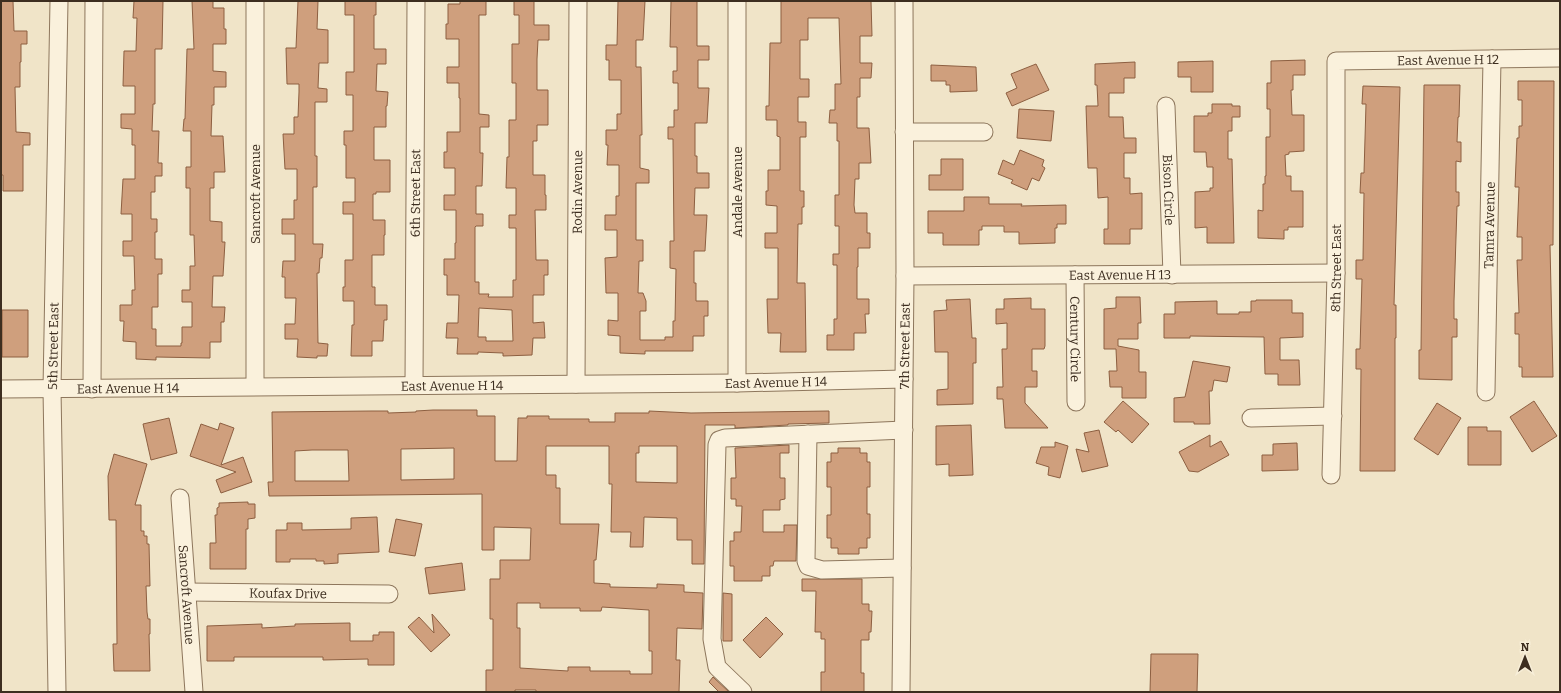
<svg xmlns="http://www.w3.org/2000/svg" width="1561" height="693" font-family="Bitter,serif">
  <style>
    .building { fill: #cf9f7d; stroke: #8d5f41; fill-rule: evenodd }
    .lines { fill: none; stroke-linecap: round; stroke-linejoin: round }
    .minor-casing { stroke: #8d765c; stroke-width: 19 }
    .minor { stroke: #faf1dc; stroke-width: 17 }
    .labels { text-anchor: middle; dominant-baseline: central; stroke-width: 3; stroke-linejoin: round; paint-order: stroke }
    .street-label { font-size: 13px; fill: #3d2e20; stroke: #f7eed8 }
  </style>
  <rect width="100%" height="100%" fill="#f0e4c8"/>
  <path class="building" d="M1 1H13L14 31H27V44H21V62H20V87H15L16 132 30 133V145H23V191H3V175H1Z
    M134 1H163L162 49H155V104H153L152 131H159L158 163H162V176H155V192H151V219H157V232H155V259H162V274H158V307H152V329H156V346H181V343H182V327H192V302H182V290H190V266H195L194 235H190V188H186V167H191V131H183L184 119H185L187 49H194L192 1H213V8H224V29H226V44H213V71L226 72V87H214V105H212L211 136H223L225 172H214V188H210V221L222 222V242H225L223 276H213L212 307H225L224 322H221V342H210V358L156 357V360L136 359V342L123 341 124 321H120V305H132V290H135L134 256H123V241H132V214H121L123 179H135V145H132V129L121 128V114H135V86H123L124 51H136L137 18H133Z
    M298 1H318L317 29 328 30V63H319L318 88 327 89V102H315V156H317V187H313V244H323L322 258H320L319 273H317L318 343 328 344 327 356H317V358L297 357 298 339H285V324H295L296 298H285V277H282L283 261H295V234H282V219H294V200H297V169H285L283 134H294V117H298L299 92V84H287L286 48H296Z
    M345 1H376V15H374V49H386V64H377L376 91 388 92 387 106H386V127H374V160H390V192H376V194H373V220H385V235H384V255H372V287H375V305H387V320H384L383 341H372V356H351L352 325H354V301H343V287H345V260H353V214H343V202H355V178H346V145H344V131H353V95H346V72H354V15H345Z
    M460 1H486V15H479V114L489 115V127H480V153H483L482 186H476V214H483V226H476L475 227V282H479V294H489L488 297H513V280H516V228H509V215H516V188H506L507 157H509V120H516V83H512V44H519V15H514V1H534V25H549V40H538L537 59V90H548V125H537V141H533V175H545V195H546V210H535L536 260H548V275H544V295H533V323L544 322 545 338H533L532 355 503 356V353L478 352V354H457L458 338H446L447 323H458L459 295H447V275H444V259H455V243H456V210H444V195H455V168H444V152H447V132H460V98H459V83H447V67H459V39H446V24H448V4H460ZM479 308 512 310 513 341H486V337H478Z
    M618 1H645L643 40H636V67H641L642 135H640V168L649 170V183H636V240H643V261H639L638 293H643L646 301V311H640V340H665V337H673V321H675L676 269 670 268V241H674L673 139H668V127H674V110H678V83H673V71H677V47H670L671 1H697V46H709V60H698V88H709L707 123H695V156H697V173H709V188H695L694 215H707L705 251H694V283H696V301H708V316H704V336H693V351H645V354L620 353V336L608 335V320L618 321V293H606L605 258 617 257V230H605V215H616V196H619V165H607L608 145H606V130H617V114H621V80H609V60H606V45H617Z
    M781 1H871L872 36H860V63H872L871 78H860V97H857V128H869L871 163H859V179H855L854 205 855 213H867V233H870V248H858V267H857V299H869V314H865L866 333H854V350H827V335H834V319H837V265H833V254H839V226H835V195H839V141H837V123H829L830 110H835V84H841L839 18H808V40H800V79H809V97H798V122H806V137H800V191H804V207H802V224H798L797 283H805L806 352H780L781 333H768L767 299H778V248H765V233H777V206L766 205V191H768V170H780V137L777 136V120H766V106H769L770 43H781Z
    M1305 60V75H1293V90H1291L1292 115H1304V151L1289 152V154L1285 155 1286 176H1291V191H1303V227H1288V230H1284V239L1258 238V210L1263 211V184H1265V176H1266V137H1270V109H1267V83H1271V61Z
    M1213 61V92H1191V77H1178V62Z
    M1135 62V78H1124V93H1109V117H1123L1124 138H1136V153H1124V178H1130V194L1142 193V229H1130V244H1104V229H1108V197L1098 198 1097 168H1088L1086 106H1098L1097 85H1095V64Z
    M1036 64 1049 90 1012 106 1006 93 1017 88 1011 74Z
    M931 65 976 67 977 91 950 92V85H946V81H931Z
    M1518 81H1554L1553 245H1550L1553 377H1522V367H1519V334H1515V313H1519L1517 260H1522V237H1517L1519 187H1515L1517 138H1519V126H1522V100H1518Z
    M1424 85H1460L1459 117H1458L1457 142H1461V162L1456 161V192H1459V206H1457L1454 301V319H1457V337H1452V380L1419 379V350H1421Z
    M1363 86 1400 87 1394 305H1396V338H1395V471H1360L1361 369H1356V349H1360L1362 279H1356V260H1363L1364 193H1360L1361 173H1364L1366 104H1362Z
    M1212 104H1232V106H1240V117H1232V131H1228V159H1232L1234 243H1207V227L1195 228V192L1210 191V188H1213V167H1207L1206 152H1194V116H1208V113H1212Z
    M1019 109 1054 111 1051 141 1017 138Z
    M1020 150 1044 160 1042 166 1045 168 1039 181 1032 178 1027 190 1011 183 1013 180 998 174 1003 160 1014 165Z
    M941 159H963V190H929V175H941Z
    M964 197H989V204H1022L1021 206 1066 205V224H1057V228H1055V243L1019 244V232H1004V226H982V230H979V245H943V233H928V211H964Z
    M1116 297H1140L1141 323H1138V339H1118V346L1139 350V372H1146V398H1122V387H1110L1109 371H1117L1116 349H1104V309L1116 308Z
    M1031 298V309H1045V346L1044 349H1032V371H1037V387H1025V403L1048 428H1005L1003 399H997V387H1003L1002 349H1007V323L996 324V309H1004V299Z
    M970 299 972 338H976V363H973V404L937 405V390L948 389V352H935L934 311 947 310 946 300Z
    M1256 300H1292V313H1303V337L1280 338V360H1299L1300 385H1278V374H1265L1264 337 1190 336V338H1164V314H1175V302L1217 301V314H1239V312H1251V301H1256Z
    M2 310H28V357H2Z
    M1193 361 1230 367 1227 382 1214 380 1212 391H1209L1210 424H1194V422H1174V398L1185 397Z
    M1123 401 1149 424 1132 443 1118 430 1116 432 1104 422Z
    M1534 401 1557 436 1532 452 1510 417Z
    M1437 403 1461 418 1438 455 1414 439Z
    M433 410H477V416H495V461H517L518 418H527V416H549V419H589V422H615V413H649V411L691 413 829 411V423L788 424V425L735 428V425H705L704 564H692V540H677V518L644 517 643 547H630L631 532H611L612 484H609V446H546V475H556V488H560V524H599L596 560H594V583L610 584V587L657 588V584L684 585V592L703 593 702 629 677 628 676 660H680L679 692H536V690H515V692H486V670H493V619H490V579H500V560H530L531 528 494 527V550H482V494L269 496 268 482H273L272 412 371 411H388V413L416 412V411ZM639 446H677V483L636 482V453H639ZM454 448V479L401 480V449ZM312 450H348L349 481H295V451ZM517 603H540V608H580V611H601L602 607 649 610V651H652V674H630V671H590V667H568V671L520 668V628H517Z
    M169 418 177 453 151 460 143 424Z
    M220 423 234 428 221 465 243 457 252 482 221 493 216 480 236 472 190 456 201 424 218 430Z
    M971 425 973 475 949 476V464L936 465V426Z
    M1468 427H1487V431H1501V465H1468Z
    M1099 430 1108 466 1082 472 1076 449 1089 452 1084 433Z
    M1210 435V447L1221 441 1229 455 1198 472 1189 471 1179 452Z
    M1055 442 1068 446 1060 478 1048 475 1049 467 1036 463 1041 447H1055Z
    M1297 443 1298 470 1262 471V455H1273V444Z
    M789 445V453H780V478H785V499L780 500V510H763V532H784V525H797L796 561H774L773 566H770V576H762V581H734V566H730V541H734V532H741L742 506H736V499H731V478H736L735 448Z
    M838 448H860V453H867V462H870V487H867V514H870V538H867V548H859V554H838V548H831V538H827V515H831V487H827V462H831V453H838Z
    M114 454 147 464 135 505H141V531H144V536H147V544H149L150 586H146L147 612 148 619H150V634H149L150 671H114L113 644H117L116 520H109L108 476Z
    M248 502V504H255V518L248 519V529H246V569H210V543H216L215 515H217V508L219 507V503Z
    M377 517 379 552 338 554V563L324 564V561H316V559H290V562H276V530H287V523H302V530L351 529V518Z
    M396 519 422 524 415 556 389 552Z
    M462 563 465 590 429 594 425 568Z
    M802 579H862V604H869V611H872L871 632H869V640H861V673H864V692H821V672H825V639H821V632H815L816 591H802Z
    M723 593 732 594V641H723Z
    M432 614 450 635 431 652 408 627 419 617 434 633Z
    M766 617 783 634 760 658 743 640Z
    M350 623V641H373V635H379V632H394V665H368V659L323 660V657H234V661H207V626L262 624V628L295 626V624Z
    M1151 654H1198L1197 692H1150Z
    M713 677 729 692H719L709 682Z"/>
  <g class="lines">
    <defs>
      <g id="minor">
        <path id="s1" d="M1166 106 1172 275"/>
        <path d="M904 132H984"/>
        <path id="s2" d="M1075 275 1076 402"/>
        <path id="s3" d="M905 276 1336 273"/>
        <path d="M737 383V1"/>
        <path id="s4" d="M576 384 578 1"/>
        <path id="s5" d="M414 385 416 1"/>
        <path d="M255 386V1"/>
        <path id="s6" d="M1 389 737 383 904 379"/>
        <path d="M92 389 94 1"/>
        <path id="s7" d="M1486 392 1492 59"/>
        <path d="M1251 418 1333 416"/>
        <path d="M808 434 806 561 808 566 822 570 902 568"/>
        <path id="s8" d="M1331 475 1336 273V61L1560 58"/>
        <path id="s9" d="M180 498 194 692"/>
        <path id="s10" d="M187 592 389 594"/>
        <path id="s11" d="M57 692 52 389 59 1"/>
        <path d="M743 692 717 667 712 639 717 445 719 440 725 438 904 430"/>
        <path id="s12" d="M901 692 905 276 904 1"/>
      </g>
    </defs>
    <use href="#minor" class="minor-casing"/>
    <use href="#minor" class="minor"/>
  </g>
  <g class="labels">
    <g class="street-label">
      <text stroke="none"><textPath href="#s8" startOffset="526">East Avenue H 12</textPath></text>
      <text stroke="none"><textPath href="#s1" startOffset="84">Bison Circle</textPath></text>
      <text stroke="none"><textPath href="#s4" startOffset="192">Rodin Avenue</textPath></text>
      <text transform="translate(737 192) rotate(-90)">Andale Avenue</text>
      <text stroke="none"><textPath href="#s5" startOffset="192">6th Street East</textPath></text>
      <text transform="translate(255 194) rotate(-90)">Sancroft Avenue</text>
      <text stroke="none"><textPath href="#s7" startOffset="167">Tamra Avenue</textPath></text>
      <text stroke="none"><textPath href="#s8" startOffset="207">8th Street East</textPath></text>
      <text stroke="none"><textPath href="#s3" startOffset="215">East Avenue H 13</textPath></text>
      <text stroke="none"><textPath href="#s2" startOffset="64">Century Circle</textPath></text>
      <text stroke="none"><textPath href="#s11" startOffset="346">5th Street East</textPath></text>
      <text stroke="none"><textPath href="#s12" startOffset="346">7th Street East</textPath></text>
      <text stroke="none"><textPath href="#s6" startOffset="775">East Avenue H 14</textPath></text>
      <text stroke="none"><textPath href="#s6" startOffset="451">East Avenue H 14</textPath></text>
      <text stroke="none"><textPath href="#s6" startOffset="127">East Avenue H 14</textPath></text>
      <text stroke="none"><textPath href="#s10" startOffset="101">Koufax Drive</textPath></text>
      <text stroke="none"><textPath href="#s9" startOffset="97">Sancroft Avenue</textPath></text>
    </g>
  </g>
  <rect width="1561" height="693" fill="none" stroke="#3d2e20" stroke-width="4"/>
  <g transform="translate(1525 657)" stroke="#f7eed8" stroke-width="3" paint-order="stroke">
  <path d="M0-3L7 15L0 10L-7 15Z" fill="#3d2e20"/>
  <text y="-6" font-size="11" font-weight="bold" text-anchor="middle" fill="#3d2e20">N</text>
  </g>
</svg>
